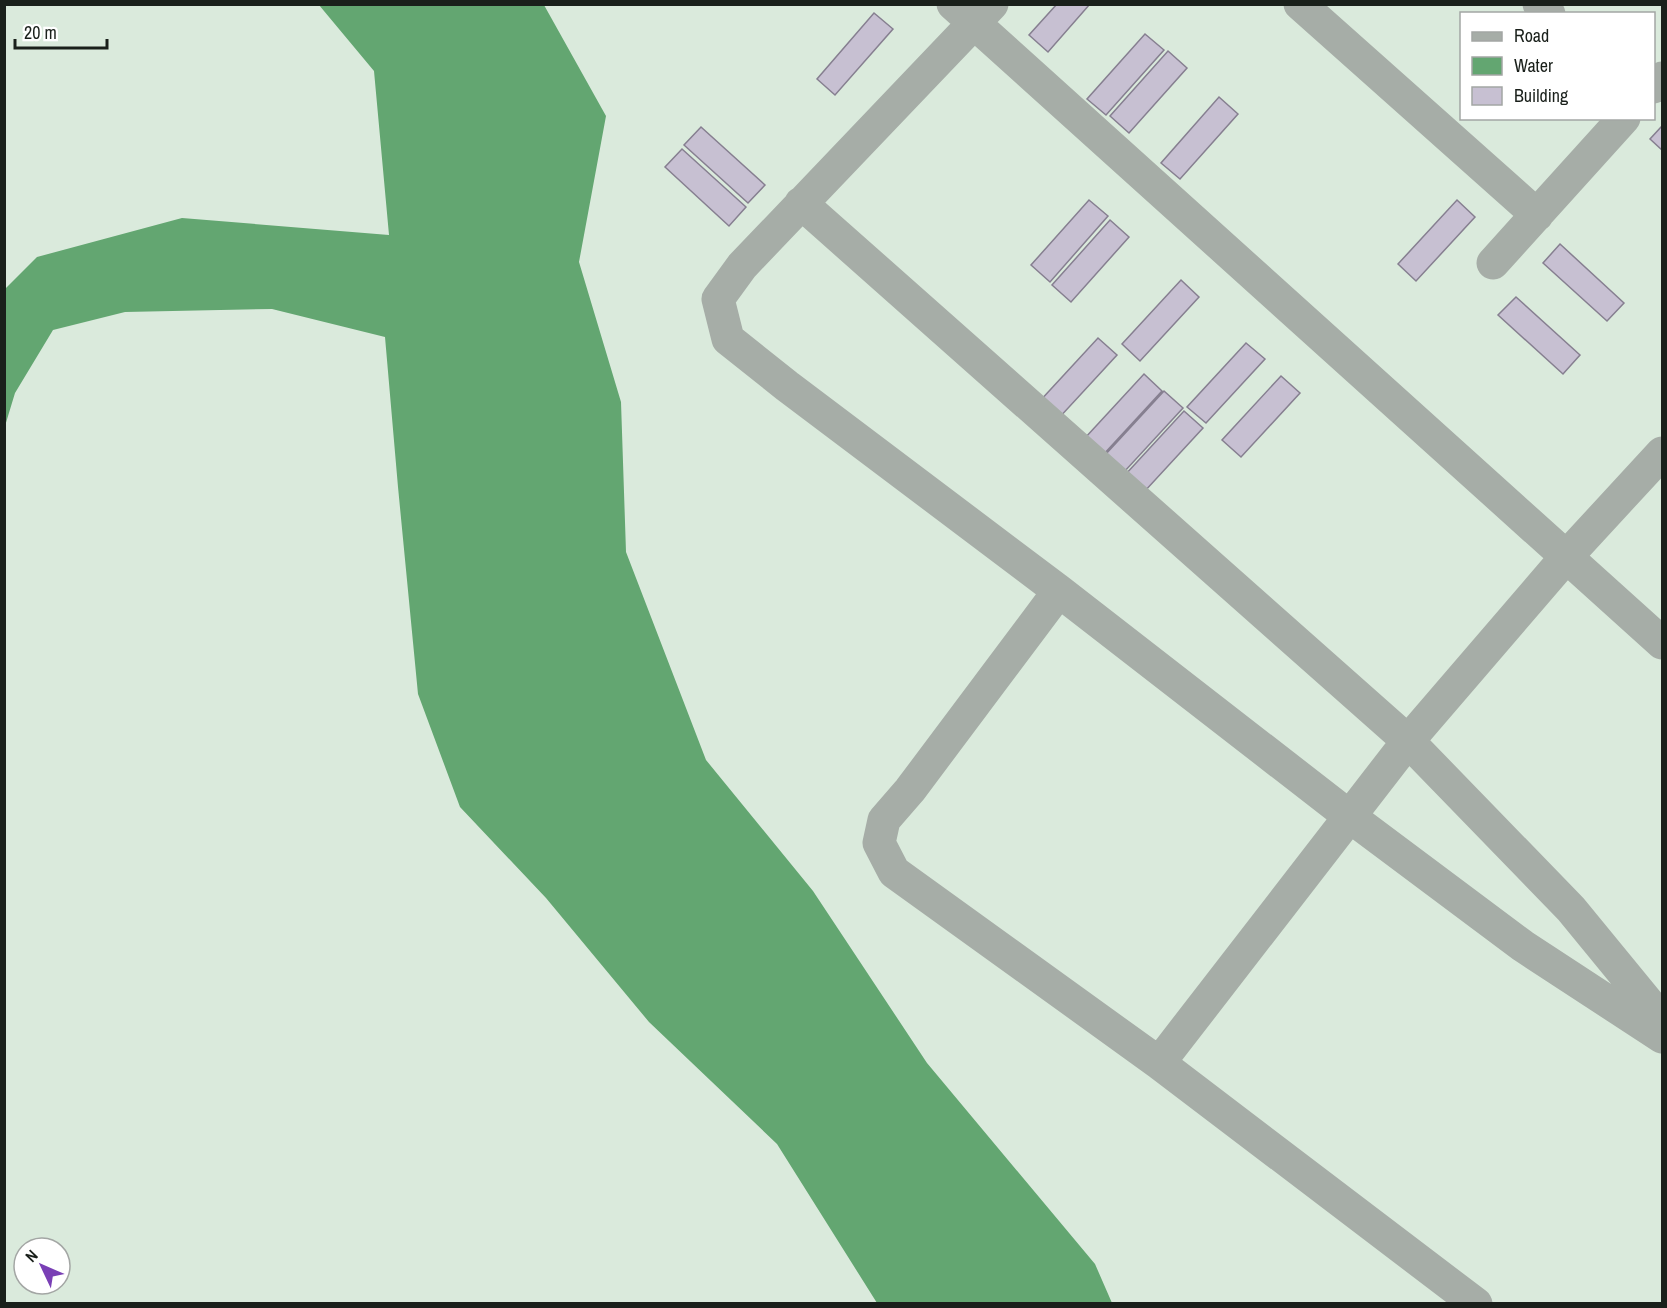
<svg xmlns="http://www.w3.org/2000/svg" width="1667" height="1308" font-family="'Archivo Narrow',sans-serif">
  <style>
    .water { fill: #63a671 }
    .building { fill: #c7c0d2; stroke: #867f90; stroke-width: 1.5 }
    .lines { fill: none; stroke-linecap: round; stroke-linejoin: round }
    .minor { stroke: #a6ada7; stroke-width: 33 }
  </style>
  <rect width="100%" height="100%" fill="#daeadc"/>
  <path class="water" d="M319 5H544L606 116 579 262 621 402 626 552 706 760 813 891 927 1063 1095 1264 1112 1303H877L777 1144 649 1022 546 898 460 807 418 694 398 487 385 337 272 309 125 312 53 330 15 393 5 426V289L37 257 182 218 389 235 374 71Z"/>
  <path class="building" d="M1057 4H1090L1048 52 1029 35Z
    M874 13 893 29 835 95 817 79Z
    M1145 34 1164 50 1106 115 1087 99Z
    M1168 51 1187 68 1129 133 1110 116Z
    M1219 97 1238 114 1180 179 1161 163Z
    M1662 126V150L1650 139Z
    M701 127 765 185 748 203 684 145Z
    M682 149 746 207 729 226 665 167Z
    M1089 200 1108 216 1050 282 1031 265Z
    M1457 200 1475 217 1416 281 1398 264Z
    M1110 220 1129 237 1071 302 1052 285Z
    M1560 244 1624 303 1607 321 1543 263Z
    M1181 280 1199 297 1140 361 1122 344Z
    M1516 297 1580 355 1563 374 1498 315Z
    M1098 338 1117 355 1058 419 1039 402Z
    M1246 343 1265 359 1206 423 1187 407Z
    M1144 374 1162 391 1103 455 1085 438Z
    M1281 376 1300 393 1241 457 1222 440Z
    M1164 391 1183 408 1124 472 1105 455Z
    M1184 411 1203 428 1144 492 1125 475Z"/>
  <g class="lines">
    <path class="minor" d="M953 4 1662 643
      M992 4 742 266 718 299 728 339 787 386 1059 591 1349 816 1523 946 1662 1037
      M1300 4 1537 215
      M1539 4 1549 14
      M1654 87 1662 78
      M801 203 1408 741 1571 909 1662 1020
      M1493 263 1624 118
      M1059 591 910 790 884 820 879 843 894 872 1159 1063 1476 1304
      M1159 1063 1408 741 1567 556 1662 453"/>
  </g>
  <rect width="1667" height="1308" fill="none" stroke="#1a201b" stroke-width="12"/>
  <rect x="1460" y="12" width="195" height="108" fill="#ffffff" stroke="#a3a6a4" stroke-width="1.5"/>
  <rect x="1472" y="32" width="30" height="9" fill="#a6ada7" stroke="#a3a6a4" stroke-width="1.5"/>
  <text x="1514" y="42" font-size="18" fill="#1a201b">Road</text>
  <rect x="1472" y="57" width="30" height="18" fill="#63a671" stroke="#a3a6a4" stroke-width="1.5"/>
  <text x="1514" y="72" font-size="18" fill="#1a201b">Water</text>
  <rect x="1472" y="87" width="30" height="18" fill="#c7c0d2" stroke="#a3a6a4" stroke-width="1.5"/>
  <text x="1514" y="102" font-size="18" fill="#1a201b">Building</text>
  <g transform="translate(42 1266) rotate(314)"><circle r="28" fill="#ffffff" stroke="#a3a6a4" stroke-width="1.5"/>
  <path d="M0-4.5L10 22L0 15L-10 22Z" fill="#793fb5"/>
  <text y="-9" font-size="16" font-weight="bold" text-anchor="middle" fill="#1a201b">N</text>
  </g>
  <path d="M15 39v9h92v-9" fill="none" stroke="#1a201b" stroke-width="3"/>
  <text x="24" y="39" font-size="18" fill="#1a201b" stroke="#ffffff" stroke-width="4.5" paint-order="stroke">20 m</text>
</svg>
